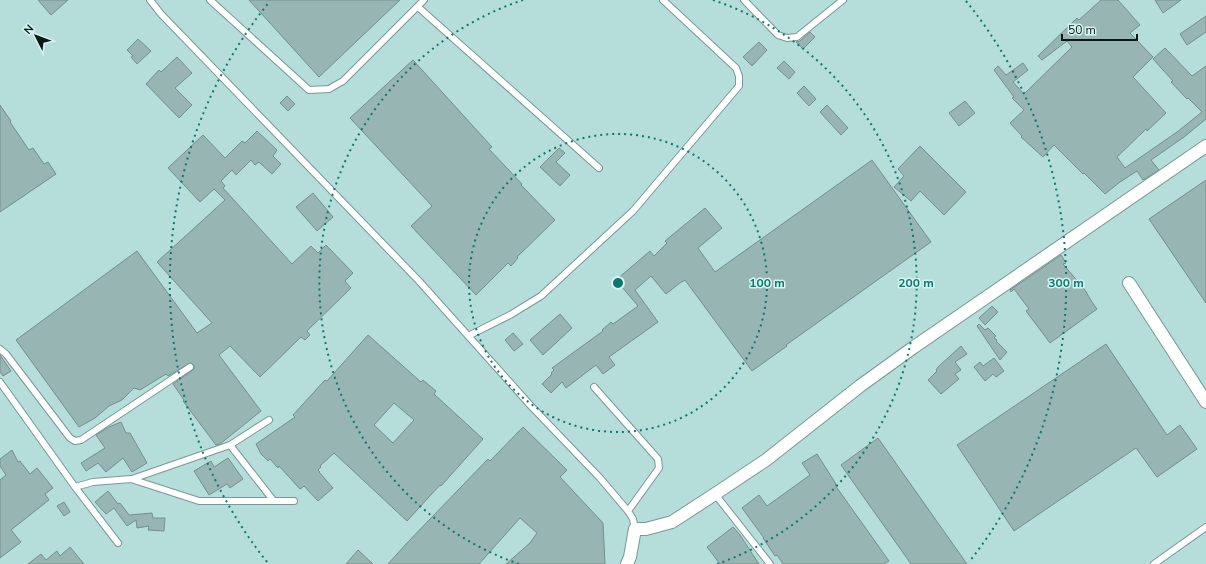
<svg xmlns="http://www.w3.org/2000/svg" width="1206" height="564" font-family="'Nunito Sans',sans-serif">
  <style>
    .built { fill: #b5deda }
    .building { fill: #97b5b2; stroke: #72908d; fill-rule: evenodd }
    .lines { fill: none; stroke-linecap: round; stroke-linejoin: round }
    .service-casing { stroke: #7a9894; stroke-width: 8 }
    .minor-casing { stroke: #7a9894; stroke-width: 14 }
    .service { stroke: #fff; stroke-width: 6 }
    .minor { stroke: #fff; stroke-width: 12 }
    .ring { fill: none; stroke: #0f766e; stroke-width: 2; stroke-dasharray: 2 4 }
    .centre { fill: #0f766e; stroke: #d5f5f2; stroke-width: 2 }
    .ring-label { font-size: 12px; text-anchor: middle; font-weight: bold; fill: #0f766e; stroke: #d5f5f2; stroke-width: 3; stroke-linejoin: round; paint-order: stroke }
  </style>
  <rect width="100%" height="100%" fill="#c8e8e5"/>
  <path class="built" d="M0 0H1206V564H0Z"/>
  <path class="building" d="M38 0H68L51 15Z
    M249 0H400L319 77Z
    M1101 0H1118L1140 25 1130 33 1153 57 1133 77 1166 113 1147 131 1146 129 1117 157 1125 168 1177 132 1202 112 1188 98 1187 99 1171 82 1173 81 1153 59 1165 48 1192 76 1206 66V119L1184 137 1151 160 1159 170 1143 180 1137 171 1120 182 1105 194 1084 173 1083 174 1054 145 1043 157 1021 137 1022 136 1010 123 1024 110 1012 98 1014 97 994 70 998 66 1006 75 1023 63 1028 70 1013 82 1024 94 1072 47 1067 41 1042 60 1038 56 1077 18 1079 20Z
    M1155 0H1181L1163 13Z
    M1206 16V32L1187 45 1180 34Z
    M810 32 815 37 803 49 796 42 800 41Z
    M138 39 151 51 137 64 131 57 133 56 127 50Z
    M759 42 767 50 752 66 743 57Z
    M177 57 192 73 175 88 192 105 179 118 146 84 159 70 161 72Z
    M413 60 492 147 489 149 522 184 521 185 555 220 517 257 518 258 511 266 508 263 476 295 411 226 432 206 350 118Z
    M784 61 795 72 789 79 777 68Z
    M804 86 816 99 809 106 797 93Z
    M287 96 295 104 288 111 280 103Z
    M965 101 975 113 959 126 949 113Z
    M0 105 11 121 10 122 29 150 33 148 44 164 48 162 56 174 0 212Z
    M827 105 848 128 841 135 820 112Z
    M257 131 277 150 273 156 281 164 272 174 259 162 255 165 251 160 236 175 232 170 221 181 225 186 223 188 292 264 311 246 318 253 326 245 353 273 345 281 351 288 307 331 310 335 305 340 301 337 260 377 230 346 219 355 261 411 220 444 216 445 183 401 184 400 173 384 194 369V365L190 363 168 376 166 374 140 390 134 388 122 400 109 406 95 418 79 427 16 340 137 251 197 333 212 323 157 262 225 200 214 189 200 202 168 168 203 135 225 158 242 141 245 143Z
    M920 146 966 192 944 215 920 191 911 201 894 187 904 176 898 169Z
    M559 148 565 153 556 162 570 175 560 186 540 167Z
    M872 160 931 242 786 345 787 346 752 371 685 280 682 282H681L666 294 651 276 635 290 658 322 609 357 615 365 603 374 596 365 566 388 562 382 551 393 542 384 552 374 551 373 554 370 552 368 603 331 602 330 611 322 613 324 638 306 616 280 650 251 654 256 667 243 665 241 705 208 722 228 698 248 715 272Z
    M1206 180V303L1149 219Z
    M313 193 333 217 317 231 296 207Z
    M1061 255 1066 263 1063 264 1085 290 1092 302 1097 309 1050 343 1026 311 1029 309 1014 289 1011 292 1010 290Z
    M992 306 998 312 985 325 979 318Z
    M560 314 572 328 543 355 530 340Z
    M979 324 985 330 988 328 996 336 994 338 997 340 996 341 1007 352 1000 360 977 326Z
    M513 333 523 344 514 351 505 340Z
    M368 335 421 382 423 380 436 391 434 394 483 439 441 486 440 485 407 521 334 453 320 466 321 467 318 470 320 472H319L333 488 318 501 304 486 300 489 279 466 278 468 270 459 268 461 261 454 256 444 295 417 293 415 325 380 327 381ZM394 403 414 420 393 443 374 425Z
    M1106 344 1167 435 1180 425 1197 449 1157 477 1136 448 1014 531 957 445Z
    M961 346 967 354 955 362 961 370 955 374 959 379 941 394 928 380 937 371 936 370 938 367Z
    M0 355 11 371 3 376 0 372Z
    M994 358 1004 371 996 377 993 374 985 381 974 367 980 362 983 366Z
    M121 422 126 433H130L147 463 132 472 123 458 106 472 98 463 86 471 81 463 105 448 96 435 109 427Z
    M523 427 567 470 560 477 603 523 605 564H506L530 543 537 533 520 518 479 564H388L406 544 488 459 490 461Z
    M878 438 967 564H911L841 465Z
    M12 450 18 462 20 461 30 474 37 468 53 488 45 494 49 500 11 530 21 542 0 558V480L6 475 0 466V459Z
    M817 454 836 484 835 485 889 561 884 564H783L777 555 775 556 763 538H764L742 508 759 495 767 506 810 475 802 463Z
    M228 458 243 479 230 488 227 484 209 495 194 471 211 461 214 467Z
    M108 491 118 504 120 503 129 515 152 513 153 518H165L164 531 148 530 149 526 137 528 136 520 127 526 114 508 106 514 95 502Z
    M64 502 70 512 64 516 57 506Z
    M733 527 740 535 759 564H720L707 547Z
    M70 547 84 564H28L41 554 46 560 57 551 60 556Z
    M358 550 373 564H346Z"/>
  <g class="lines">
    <defs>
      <path id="service" d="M150 0 161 14 419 281 531 406 600 478 628 511 633 519 635 529
        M210 0 309 90 329 89 343 81 424 0
        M744 0 778 35 787 38 797 37 843 0
        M418 7 599 168
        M468 336 510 315 541 296 633 211 739 86V76L736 68 663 0
        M0 349 6 354 70 438 75 441 81 440 190 367
        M0 382 75 487 118 543
        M594 387 658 459 659 468 628 511
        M230 445 273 500
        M132 479 230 445 269 420
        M75 487 93 482 131 479 199 501H294
        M715 494 770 564
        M1154 564 1206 527"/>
      <path id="minor" d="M1129 283 1206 402
        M627 564 630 557 635 529H646L672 522 715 494 766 460 860 386 914 347 1206 146"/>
    </defs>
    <use href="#service" class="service-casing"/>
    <use href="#minor" class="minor-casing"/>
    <use href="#service" class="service"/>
    <use href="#minor" class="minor"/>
  </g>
  <g class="ring">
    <circle cx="618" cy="283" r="149"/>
    <path d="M519 564A298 298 0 0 1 523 0M713 0A298 298 0 0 1 717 564"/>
    <path d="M267 562A448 448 0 0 1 270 1M966 1A448 448 0 0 1 969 562"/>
  </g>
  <circle cx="618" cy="283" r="6" class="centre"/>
  <g class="ring-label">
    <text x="767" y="287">100 m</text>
    <text x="916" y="287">200 m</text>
    <text x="1066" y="287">300 m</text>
  </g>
  <g transform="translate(36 36) rotate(312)" stroke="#d5f5f2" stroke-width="3" paint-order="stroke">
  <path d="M0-3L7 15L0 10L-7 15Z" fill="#0b1716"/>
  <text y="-6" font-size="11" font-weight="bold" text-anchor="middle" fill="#0b1716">N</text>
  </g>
  <path d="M1062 34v6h75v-6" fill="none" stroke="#0b1716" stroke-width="2"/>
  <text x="1068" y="34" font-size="12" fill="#0b1716" stroke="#d5f5f2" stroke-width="3" paint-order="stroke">50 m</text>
</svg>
